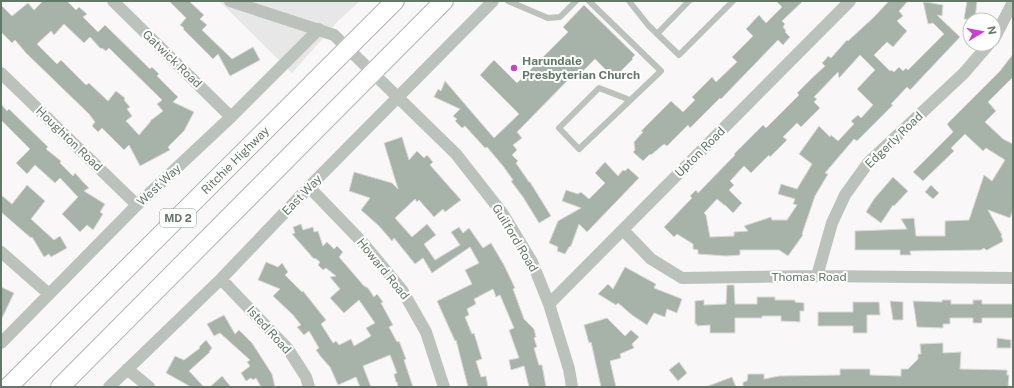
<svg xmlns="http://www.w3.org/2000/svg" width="1014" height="388" font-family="'Public Sans',sans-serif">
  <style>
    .built { fill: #e7e7e7 }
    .building { fill: #a7b3a8; stroke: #dbd9da; fill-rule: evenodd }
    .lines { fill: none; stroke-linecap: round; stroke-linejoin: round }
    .primary-casing { stroke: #afb7b0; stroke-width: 20 }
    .lane { stroke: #bac2bb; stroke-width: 6 }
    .street { stroke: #bac2bb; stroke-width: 12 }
    .primary { stroke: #fff; stroke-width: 18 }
    .poi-dot { fill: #c842ce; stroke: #fff; stroke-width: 1.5 }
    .labels { text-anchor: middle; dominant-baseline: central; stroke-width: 4; stroke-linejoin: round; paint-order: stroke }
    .shield { fill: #fff; stroke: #92a094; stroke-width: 1 }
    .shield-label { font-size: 11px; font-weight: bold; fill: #637866 }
    .street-label { font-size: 12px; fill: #637866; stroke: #fff }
    .poi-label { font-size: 12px; font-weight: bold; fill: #637866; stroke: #fff; text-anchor: start }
  </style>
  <rect width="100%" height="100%" fill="#f9f7f8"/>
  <path class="built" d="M219 1H360L339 20 292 73Z"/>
  <path class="building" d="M43 1H67L76 10 79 7 87 14 83 17 98 32 105 25 150 69 152 67 159 74 157 76 178 97 173 102 194 112 184 131 168 147 170 150 140 166 129 145 124 150 102 128 98 132 92 126 95 122 89 114 26 53 15 40 12 43 1 32V5L12 16 28 3 34 10ZM64 24 84 43 90 37 101 49 102 48 106 51 109 48 162 100 157 104 163 111 150 121H151L139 135 126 121 132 116 127 109 130 107 124 100 125 98 116 91 108 101 89 83 86 85 61 60 57 64 37 44 51 31 54 35Z
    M169 1H189L204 15 200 19 207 25 202 30 232 59 253 47 260 60 230 76 218 54 213 59 183 29 184 28 180 25 186 18Z
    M776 1H803L782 21 785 24 783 27 786 31 785 32 790 37 783 45 778 40 721 99 720 98 690 128 688 125 667 146 664 144 651 155 650 154 643 161 633 152 635 150 634 142 643 132 641 131 671 101 683 112 695 100 692 97 712 77 716 82 737 62 732 57 753 36 746 29 759 15 766 23 782 7Z
    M889 1H908L899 11 903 16 897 21 907 31 893 47 887 42 874 55 890 71 891 70 894 72 899 67 903 71 906 68 908 70 944 34 933 23 928 24 923 1 926 3V2L943 5 942 16 937 15 960 37 910 90 907 87 891 104 893 105 857 141 854 139 825 173 828 174 815 196 802 234 803 235 788 256 779 250H740V255L726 256 698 254V250L693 249V244L677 234 674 237 664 227 692 198 690 196 696 190 698 193 735 155 734 154 763 125 766 128 799 95 797 93 811 79 825 66 822 63 825 60 828 56 831 58 847 40 848 41 874 17ZM860 55 875 70 857 89 873 105 861 118 858 115 851 121 854 124 838 141 831 135 830 137 819 126 799 154 812 164 797 189 781 184 778 194 795 199 793 204 797 205 787 220H772L771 217 744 226 748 231 734 232V236L710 237 706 215 704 213 717 199 724 205H725L733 213 742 203 729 190 734 185 730 181 744 166 751 173 769 155 770 157 787 140 783 137 797 123 801 127 820 108 814 102 817 99 814 97 838 72 839 78Z
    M967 1H977L975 20 964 19Z
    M584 5 635 55 632 58 633 59 617 75 616 74 613 77 595 59 574 80 571 77 517 132 522 138 513 145 517 150 512 155 518 161 516 163 529 182H530L551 216 539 223 523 197 511 181 513 180 503 166 487 147 485 148 465 126 462 128 455 121 457 119 453 116 460 109 434 97 438 89 441 91 445 81 494 138 519 114 480 75 494 60 517 83 568 32 563 27Z
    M1013 54V77L988 102 996 111 985 122 1003 139 1013 144V210L1010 218 988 210 1002 235 1001 236 1003 240 1002 242 987 250H986L984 248 981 250 910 251 911 255H900V250H855V231L907 229 901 219 914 218 916 236H945V221L969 220 984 175 992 181 1005 160 986 148 983 151 965 134 951 148 954 151 923 181 913 172 953 132 947 124 1000 71Z
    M1 104 7 111 9 109 48 147 46 149 61 161 60 163 73 176 75 173 84 183 89 188 84 191 105 204 100 212 103 214 93 230 87 225 80 232 62 214 78 197 60 178 55 183 35 165 27 174 16 163 30 149 1 120Z
    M402 137 409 160 417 151 424 158 427 155 433 162 430 165 461 200 445 212 443 209 434 217 419 200 417 202 415 199 395 218 412 237 427 224 436 235 424 244 435 260 460 245 451 232 459 227 463 233 469 228 483 248 491 243 504 265 515 288 513 289 524 319 534 329 536 337 534 338 537 347 534 348 539 365H542L546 387H529L524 366 511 370 509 360 519 358 509 330 514 328 500 295 496 297 493 289 474 299 476 304 467 309 469 315 465 317 472 334 474 333 482 359 476 361 481 377 486 376 488 387H468L456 340 455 341 437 301 472 284 465 270 479 263 470 247 432 273 423 258 415 264 394 238 392 241 379 226 361 210 370 198 349 191 354 172 392 183 398 189 384 143Z
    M605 162 618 176 623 170 625 171 628 168 639 178 587 232 579 224 571 246 569 247 565 254 557 251 558 247 549 243 558 221 581 208 562 201 566 190 578 194 581 192 589 199 605 183 595 173Z
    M893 177 908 191 894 206 893 205 881 223 866 212 874 199Z
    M27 185 45 201 31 219 54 240 60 236 67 248 51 257 49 254 44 257 32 237 31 238 1 212V195L12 204Z
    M931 185 939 193 933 199 925 192Z
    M301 224 303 230 313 227 314 232 318 231 323 246 327 242 334 249 337 246 343 252 339 257 364 286 368 288 374 297 377 294 383 302 381 303 393 325 389 327 397 342 399 341 406 359 404 360 413 387H398L397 382H396L394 374 397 373 390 355 363 366 371 387H360L356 377 338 385 330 367 321 357 316 350 319 348 309 331 304 335 297 327 301 325 293 315 273 296 280 289 258 280 266 262 278 267 282 263 288 272 285 275 302 292 303 291 326 320 321 324 333 343 336 341 339 345 351 339 354 346 371 336 366 328 375 323 359 300 344 313 330 298 340 289 330 277 336 276 326 268 323 270 318 265 320 262 315 258 314 259 292 234 295 233 293 227Z
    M625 267 656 284 654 288 682 299 677 313 667 309 665 317 654 313 647 325 632 315 618 303 616 305 598 294 608 284 613 289Z
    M727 285H734L735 304H757V297H775V300H795V302L804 303V311H800V322L781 321V316H762V318H735V333H710V325L697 326V324H695V301L704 300V305L726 304Z
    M1 287 14 293 1 320Z
    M942 300H951V304H973V300H982V304H1013V318H982V323H973V318H950V324H943V328L917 327 913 301 942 302Z
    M890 301 903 302V320H893Z
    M853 302H879L880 315H867V333H853V326H818V312H853Z
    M224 315 235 334 239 330 252 343 272 374 275 387H261L256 378 253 380 251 378 246 381 241 373 250 366 247 362 250 360 220 333 214 336 207 324Z
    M607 318 625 336 631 330 639 337 632 344 634 348 620 354 621 358 610 361 616 387H601L591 342 589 343 584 325Z
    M997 338 1011 340V348H997Z
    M206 340 212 348 209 352H210L189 371 204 387H191L166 373 175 356 184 360 200 348 199 347Z
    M943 343V353L961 352 960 369 1007 370V375H1009L1008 387H743V382L747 381 748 374H764V379L779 376 840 375V369H870V375L901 376V369H908L918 359V354H921L920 344Z
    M679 362 687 373 678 381 669 370Z
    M222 376 231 387H210Z
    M732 377 736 387H708V386Z"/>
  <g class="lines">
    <defs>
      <g id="primary">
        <path id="s1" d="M8 387 395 1"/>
        <path d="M60 387 444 1"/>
      </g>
    </defs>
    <use href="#primary" class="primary-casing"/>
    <path class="lane" d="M508 1 548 18 560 17 576 1
      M589 1 661 71 579 149 559 128 599 88 630 100
      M629 1 648 25 679 55 733 1
      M657 34 689 1"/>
    <path class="street" d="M113 1 231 117
      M230 1 334 35 456 154 503 214 532 262 549 304 569 369 572 387
      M994 39 1013 2
      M1 73 137 205
      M309 187 363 243 402 290 426 332 444 387
      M623 230 651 259 682 278 817 276 1013 278
      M1 252 49 294
      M817 276 832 223 845 195 868 163 964 73 989 44
      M221 279 288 349 306 377 309 387
      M549 304 850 1
      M1 343 137 205 231 117 319 29
      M127 369 149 387
      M109 387 221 279 309 187 493 1"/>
    <use href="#primary" class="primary"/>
  </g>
  <circle class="poi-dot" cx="514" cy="68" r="4"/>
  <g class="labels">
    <rect class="shield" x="160" y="209" width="36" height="18" rx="3"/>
    <g class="shield-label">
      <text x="178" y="218">MD 2</text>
    </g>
    <g class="street-label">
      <text transform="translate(172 59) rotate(44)">Gatwick Road</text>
      <text transform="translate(69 139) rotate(44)">Houghton Road</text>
      <text transform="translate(894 140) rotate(-44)">Edgerly Road</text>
      <text transform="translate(700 152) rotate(-45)">Upton Road</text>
      <text stroke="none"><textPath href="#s1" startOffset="321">Ritchie Highway</textPath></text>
      <text transform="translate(159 185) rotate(-43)">West Way</text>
      <text transform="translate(302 195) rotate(-46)">East Way</text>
      <text transform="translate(515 238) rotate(59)">Guilford Road</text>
      <text transform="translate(383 269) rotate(51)">Howard Road</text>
      <text x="809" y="277">Thomas Road</text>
      <text transform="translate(269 330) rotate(48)">Isted Road</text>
    </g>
    <g class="poi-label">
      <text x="522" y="61">Harundale<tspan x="522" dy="14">Presbyterian Church</tspan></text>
    </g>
  </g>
  <rect width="1014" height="388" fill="none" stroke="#637866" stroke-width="4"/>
  <g transform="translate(982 32) rotate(80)"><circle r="19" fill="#ffffff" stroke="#c1c9c2"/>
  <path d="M0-3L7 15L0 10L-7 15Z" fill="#c842ce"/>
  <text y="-6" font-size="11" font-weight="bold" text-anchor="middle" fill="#637866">N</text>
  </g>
</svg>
